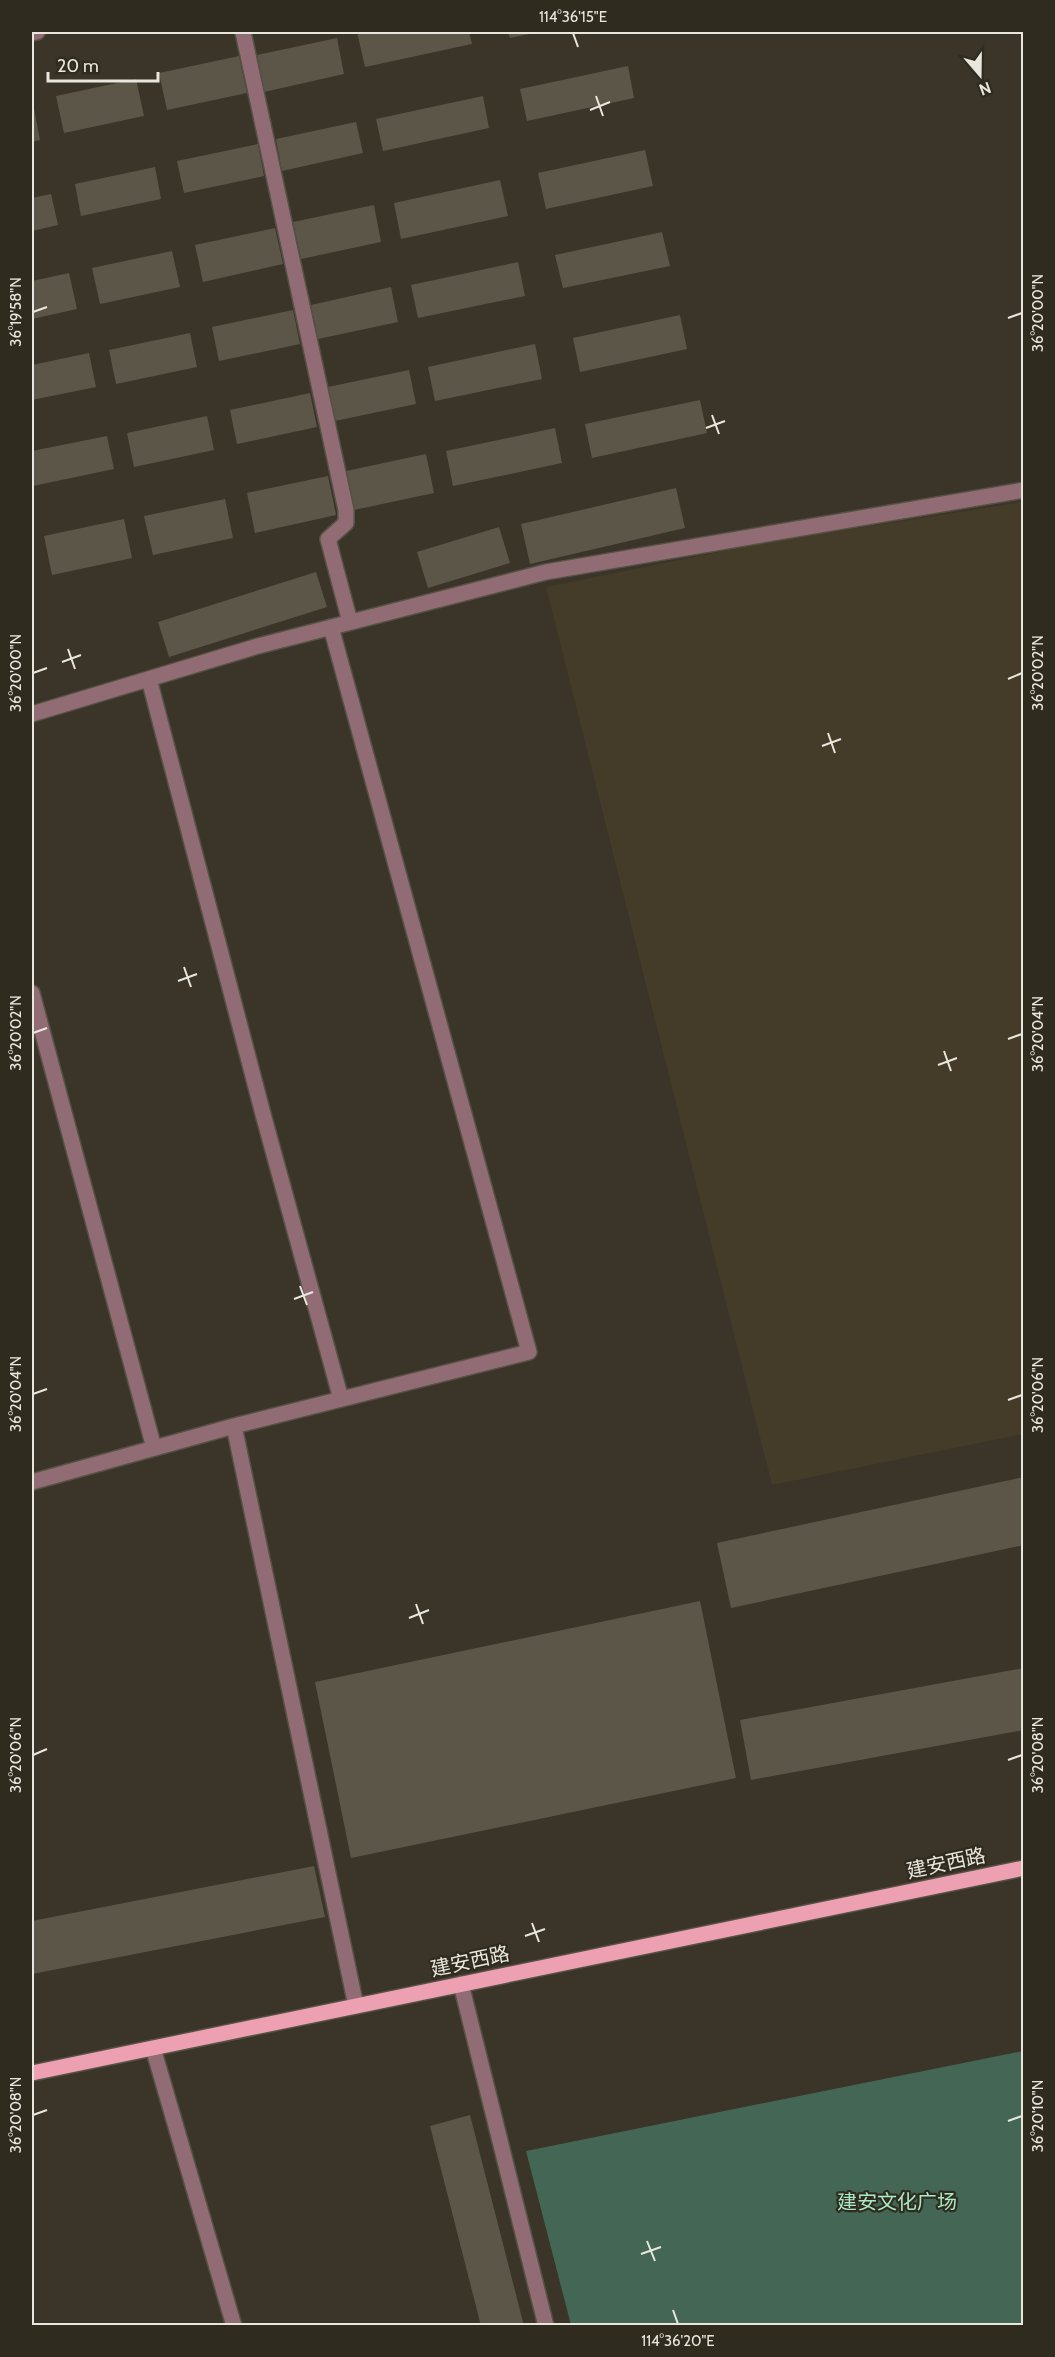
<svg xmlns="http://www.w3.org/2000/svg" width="1055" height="2357" font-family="Cabin,'Noto Sans SC',sans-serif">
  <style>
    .built { fill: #443c29 }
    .green { fill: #446755 }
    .building { fill: #5c5649 }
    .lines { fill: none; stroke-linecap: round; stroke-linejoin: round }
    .minor-casing { stroke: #565145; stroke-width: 18 }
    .major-casing { stroke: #565145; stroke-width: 18 }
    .minor { stroke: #926c74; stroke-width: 15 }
    .major { stroke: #eda0b2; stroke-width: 15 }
    .ticks { fill: none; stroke: #e9e6de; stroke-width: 2 }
    .labels { text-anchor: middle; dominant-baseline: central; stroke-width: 4.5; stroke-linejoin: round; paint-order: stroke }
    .street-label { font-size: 20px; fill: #e9e6de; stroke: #302b1f }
    .park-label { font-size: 20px; fill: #a8e9c7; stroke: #302b1f }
    .neatline { fill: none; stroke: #e9e6de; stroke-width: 2 }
    .ticks-label { font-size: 15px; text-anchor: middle; fill: #e9e6de }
  </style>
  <rect width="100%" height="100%" fill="#3a3528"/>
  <path class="built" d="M1023 502V1434L772 1485 546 587 758 544Z"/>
  <path class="green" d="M1023 2051V2325H571L526 2151Z"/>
  <path class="building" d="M357 32H469L472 44 365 67Z
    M508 32H534V33L510 38Z
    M337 38 344 74 264 92 257 55Z
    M239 56 247 93 167 110 159 73Z
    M628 66 634 98 527 121 520 89Z
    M136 79 144 116 64 133 56 96Z
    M483 96 489 128 383 151 376 119Z
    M33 103 40 140 32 142V103Z
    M356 122 363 153 282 171 276 139Z
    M258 144 264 176 184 193 177 161Z
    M645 150 653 186 546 209 538 173Z
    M155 167 161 199 81 216 75 184Z
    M500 180 508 216 401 239 394 203Z
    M51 194 58 225 32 231V198Z
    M374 205 381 242 301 259 293 222Z
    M275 228 283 264 203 282 195 245Z
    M662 232 670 266 563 288 555 255Z
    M172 251 180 287 100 304 92 268Z
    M518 262 525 296 418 318 411 285Z
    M69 273 77 309 32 319V281Z
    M391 287 398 322 318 339 311 305Z
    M293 310 300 344 219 361 212 327Z
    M680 315 687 349 580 372 573 338Z
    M190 333 197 367 116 384 109 350Z
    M535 344 542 379 435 401 428 367Z
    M89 353 96 387 32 400V365Z
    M409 370 416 404 335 421 328 387Z
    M310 393 317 427 237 444 230 410Z
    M700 400 707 433 592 458 585 424Z
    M207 416 214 450 134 467 127 433Z
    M555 428 562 463 453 486 446 451Z
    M107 436 114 469 33 486 32 451Z
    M426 454 434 493 354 510 346 471Z
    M328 476 336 515 255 533 247 493Z
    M676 488 685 528 530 564 521 524Z
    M225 499 233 538 153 555 144 516Z
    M124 519 132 558 52 575 44 536Z
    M499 527 510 563 428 588 417 552Z
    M316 572 327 607 169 657 158 622Z
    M1024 1477V1545L731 1608 717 1543Z
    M700 1601 736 1778 351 1858 315 1682Z
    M1024 1668V1730L751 1780 740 1720Z
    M314 1866 325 1917 32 1974V1921Z
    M470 2115 524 2326H481L430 2126Z"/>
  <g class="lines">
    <defs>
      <path id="minor" d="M243 32 346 510V523L328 539 350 622
        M32 33 37 32
        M149 679 263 1114 341 1399
        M32 714 258 646 546 572 1024 490
        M32 993 154 1448
        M234 1426 356 2006
        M32 1482 234 1426 529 1352 331 627
        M461 1984 546 2326
        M153 2048 234 2326"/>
      <path id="major" d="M32 2073 1024 1868"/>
    </defs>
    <use href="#minor" class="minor-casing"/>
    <use href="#major" class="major-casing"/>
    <use href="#minor" class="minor"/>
    <use href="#major" class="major"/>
  </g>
  <path class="ticks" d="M573 33 578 47M596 96 603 116M590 110 610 102M33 312 47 307M1008 318 1022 313M712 415 719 434M706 428 725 421M68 649 75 669M62 662 81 655M33 673 47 668M1008 679 1022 673M828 733 835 753M822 746 841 739M184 967 191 987M178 981 197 974M33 1033 47 1028M1008 1039 1022 1034M944 1051 951 1071M938 1065 957 1058M300 1286 307 1305M294 1299 313 1292M33 1394 47 1389M1008 1400 1022 1395M416 1604 423 1624M409 1618 429 1610M33 1755 47 1749M1008 1760 1022 1755M532 1923 539 1942M525 1936 545 1929M33 2115 47 2110M1008 2121 1022 2116M647 2241 655 2261M641 2254 661 2247M673 2310 678 2324"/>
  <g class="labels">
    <g class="street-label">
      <text transform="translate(946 1863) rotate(-12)">建安西路</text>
      <text transform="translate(470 1961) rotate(-12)">建安西路</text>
    </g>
    <g class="park-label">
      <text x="897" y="2202">建安文化广场</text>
    </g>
  </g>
  <rect width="1055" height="2357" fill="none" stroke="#302b1f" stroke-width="66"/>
  <g transform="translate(980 75) rotate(160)" stroke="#302b1f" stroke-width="4.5" paint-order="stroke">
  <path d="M0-4.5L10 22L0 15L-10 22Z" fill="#e9e6de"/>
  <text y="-9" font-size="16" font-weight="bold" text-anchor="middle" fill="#e9e6de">N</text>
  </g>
  <path d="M48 72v9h110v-9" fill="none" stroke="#e9e6de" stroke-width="3"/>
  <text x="57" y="72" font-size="18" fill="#e9e6de" stroke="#302b1f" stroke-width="4.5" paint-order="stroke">20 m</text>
  <rect x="33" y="33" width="989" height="2291" class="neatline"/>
  <g class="ticks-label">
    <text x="573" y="22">114°36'15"E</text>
    <text transform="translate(16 312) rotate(-90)" y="5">36°19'58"N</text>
    <text transform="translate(1038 313) rotate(-90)" y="5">36°20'00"N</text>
    <text transform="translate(16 673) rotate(-90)" y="5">36°20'00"N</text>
    <text transform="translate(1038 673) rotate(-90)" y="5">36°20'02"N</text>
    <text transform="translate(16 1033) rotate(-90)" y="5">36°20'02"N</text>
    <text transform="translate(1038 1034) rotate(-90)" y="5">36°20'04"N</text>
    <text transform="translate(16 1394) rotate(-90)" y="5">36°20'04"N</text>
    <text transform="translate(1038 1395) rotate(-90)" y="5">36°20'06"N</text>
    <text transform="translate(16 1755) rotate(-90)" y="5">36°20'06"N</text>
    <text transform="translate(1038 1755) rotate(-90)" y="5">36°20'08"N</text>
    <text transform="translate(16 2115) rotate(-90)" y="5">36°20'08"N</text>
    <text transform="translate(1038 2116) rotate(-90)" y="5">36°20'10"N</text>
    <text x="678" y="2346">114°36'20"E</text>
  </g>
</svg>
